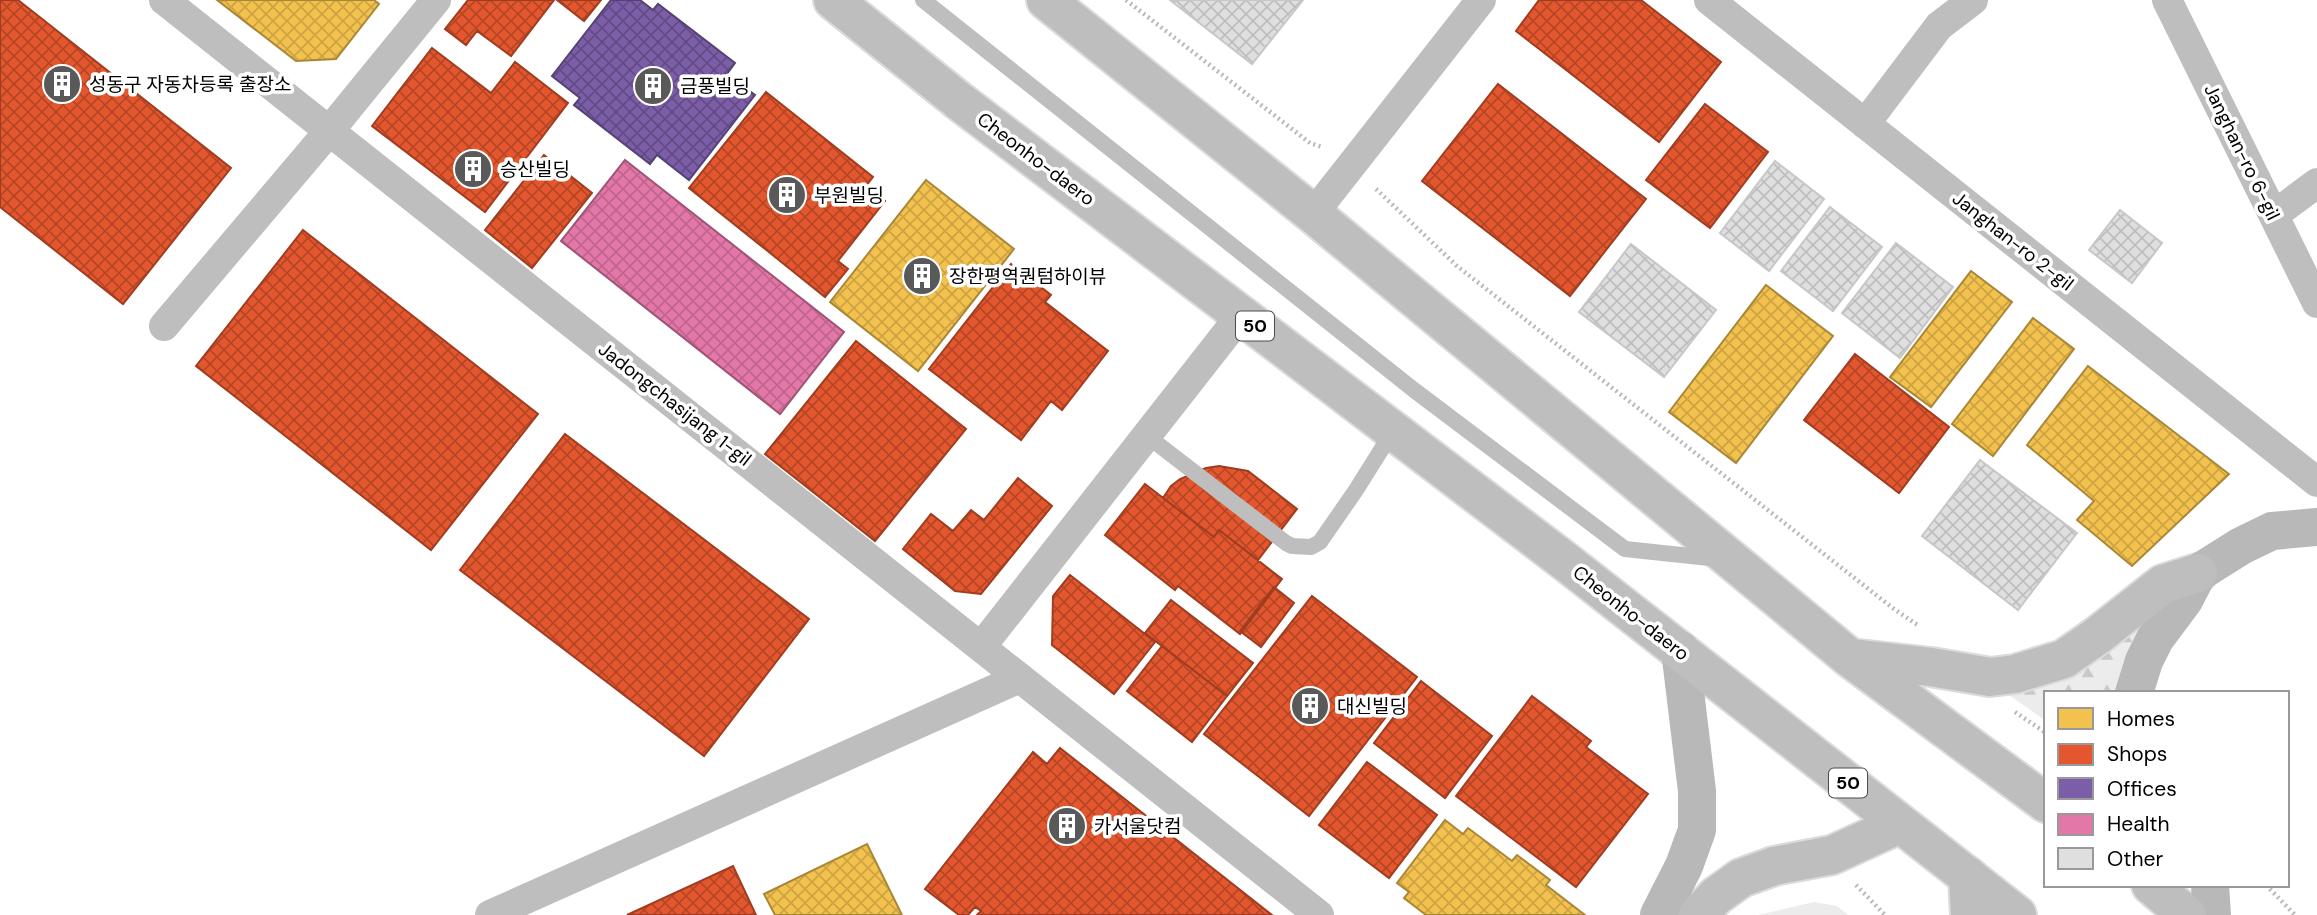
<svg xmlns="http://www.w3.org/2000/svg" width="2317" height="915" font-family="'DM Sans','Noto Sans KR',sans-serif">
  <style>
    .green { fill: #ececec }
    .forest { fill: url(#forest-firs) }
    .homes { fill: url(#homes-cross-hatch); stroke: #a98737; stroke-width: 2 }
    .shops { fill: url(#shops-cross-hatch); stroke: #a03d20; stroke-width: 2 }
    .offices { fill: url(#offices-cross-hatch); stroke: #564275; stroke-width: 2 }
    .health { fill: url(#health-cross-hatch); stroke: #9f5376; stroke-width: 2 }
    .building { fill: url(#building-cross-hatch); stroke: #c7c7c7; stroke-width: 2 }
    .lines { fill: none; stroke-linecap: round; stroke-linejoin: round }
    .primary-casing { stroke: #dbdbdb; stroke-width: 42 }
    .highway-casing { stroke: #dbdbdb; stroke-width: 42 }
    .path { stroke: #b9b9b9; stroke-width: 4.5; stroke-dasharray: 2 3.5; stroke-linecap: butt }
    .lane { stroke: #bebebe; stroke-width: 16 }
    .street { stroke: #bebebe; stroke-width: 30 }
    .secondary { stroke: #b8b8b8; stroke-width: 38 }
    .primary { stroke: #bebebe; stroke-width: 38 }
    .highway { stroke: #bebebe; stroke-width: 38 }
    .labels { text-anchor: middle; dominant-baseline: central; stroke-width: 7; stroke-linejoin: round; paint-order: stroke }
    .shield { fill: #fff; stroke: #4c4c4c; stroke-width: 2 }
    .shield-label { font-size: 18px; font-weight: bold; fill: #000 }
    .poi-label { font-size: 19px; fill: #000; stroke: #fff; text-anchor: start }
    .street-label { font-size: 19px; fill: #000; stroke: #fff }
  </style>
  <defs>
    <pattern id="forest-firs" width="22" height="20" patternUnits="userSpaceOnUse" patternTransform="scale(1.75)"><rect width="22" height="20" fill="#ececec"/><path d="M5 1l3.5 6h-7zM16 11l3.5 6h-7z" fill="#c9c9c9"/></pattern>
    <pattern id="homes-cross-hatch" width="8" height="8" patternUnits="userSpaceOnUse" patternTransform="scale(1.75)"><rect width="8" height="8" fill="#f2c14e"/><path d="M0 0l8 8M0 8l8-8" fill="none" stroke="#cea442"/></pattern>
    <pattern id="shops-cross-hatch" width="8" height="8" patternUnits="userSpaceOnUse" patternTransform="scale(1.75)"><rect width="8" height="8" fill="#e4572e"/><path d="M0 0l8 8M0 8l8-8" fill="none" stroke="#b64625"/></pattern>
    <pattern id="offices-cross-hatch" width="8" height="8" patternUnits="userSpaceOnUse" patternTransform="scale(1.75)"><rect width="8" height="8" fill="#7b5ea7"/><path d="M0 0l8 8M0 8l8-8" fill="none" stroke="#624b86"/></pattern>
    <pattern id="health-cross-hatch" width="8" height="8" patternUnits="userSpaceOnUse" patternTransform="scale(1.75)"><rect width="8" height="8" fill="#e377a8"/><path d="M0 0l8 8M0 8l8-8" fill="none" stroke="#c1658f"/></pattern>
    <pattern id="building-cross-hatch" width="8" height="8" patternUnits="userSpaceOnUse" patternTransform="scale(1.75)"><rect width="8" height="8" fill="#dfdfdf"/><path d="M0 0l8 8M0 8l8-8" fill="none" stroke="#bebebe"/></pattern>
  </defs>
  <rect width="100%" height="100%" fill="#fff"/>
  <path class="green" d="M1814 902 1837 906 1848 915H1758Z"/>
  <path class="forest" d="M2146 618 2120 693H2046V721L2006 693Z"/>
  <path class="homes" d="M217 0H374L379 4 336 59 296 61Z
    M926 180 1014 249 918 371 830 302Z
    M1971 271 2012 302 1931 407 1890 377Z
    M1766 285 1833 336 1736 463 1669 412Z
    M2033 318 2074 349 1993 456 1952 424Z
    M2088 366 2229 474 2132 566 2077 520 2094 501 2027 445Z
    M1445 820 1463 834 1468 828 1512 861 1517 855 1550 880 1546 885 1585 915H1426L1404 898 1409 892 1397 883Z
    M867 844 902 915H775L764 894Z"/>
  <path class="shops" d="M0 0H18L231 168 123 304 0 207Z
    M468 0H554L511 56 477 31 466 45 445 29Z
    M557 0H601L584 21Z
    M1539 0H1641L1721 62 1659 142 1516 31Z
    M432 48 491 93 515 62 568 103 485 212 372 126Z
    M1498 84 1646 199 1570 296 1422 181Z
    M766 92 873 177 866 186 885 201 838 261 848 269 825 297 689 188Z
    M1705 104 1768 152 1710 228 1646 180Z
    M544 155 592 193 532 268 485 230Z
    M303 230 538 414 431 550 196 366Z
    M1011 264 1051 295 1045 302 1108 351 1062 410 1051 401 1021 440 929 369Z
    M856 341 966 429 875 541 765 454Z
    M1855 354 1949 427 1899 493 1804 420Z
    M565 434 809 619 704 756 460 570Z
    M1219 466 1248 471 1297 509 1258 560 1219 530 1214 537 1163 498 1171 486 1180 479 1206 468Z
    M1018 478 1052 506 981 594 955 591 903 549 931 514 953 531 971 510 984 520Z
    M1145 484 1214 537 1219 530 1282 579 1240 634 1178 586 1175 590 1105 535Z
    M1070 575 1155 642 1114 694 1052 645 1053 596Z
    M1274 587 1294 603 1261 647 1240 631Z
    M1312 596 1417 677 1309 816 1204 734Z
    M1171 600 1253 663 1227 696 1145 633Z
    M1162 646 1227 696 1192 742 1127 691Z
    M1421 681 1492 736 1445 798 1374 743Z
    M1532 696 1591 741 1586 747 1648 794 1576 887 1456 796Z
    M1060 748 1272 915H977L981 911 975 907 968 915H959L925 889 1033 752 1047 764Z
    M1367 762 1437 815 1389 878 1319 825Z
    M733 866 756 915H627Z"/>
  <path class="offices" d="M611 0H640L653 10 658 4 735 63 727 74 755 95 689 180 657 155 650 164 574 105 580 98 552 76Z"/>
  <path class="health" d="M625 160 844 332 780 414 561 241Z"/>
  <path class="building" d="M1170 0H1303L1252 64Z
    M1775 161 1824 199 1769 271 1720 233Z
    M1830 207 1882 247 1833 311 1781 271Z
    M2120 210 2162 243 2132 283 2089 250Z
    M1896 243 1953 287 1900 358 1842 313Z
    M1631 244 1716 310 1664 377 1579 312Z
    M1980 460 2077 533 2018 610 1922 536Z"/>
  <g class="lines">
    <defs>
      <path id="primary" d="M833 0 959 101 1566 562 2017 915
        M1046 0 1313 214 1850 658 2046 803
        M1850 658 1931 667 1990 677 2015 674 2064 659 2097 636 2163 584 2198 573
        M2151 885 2187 915
        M1698 915 1716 896 1741 878 1774 866 1832 855 1900 824"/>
      <path id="highway" d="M1968 876 1970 915"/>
    </defs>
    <use href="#primary" class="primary-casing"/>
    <use href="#highway" class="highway-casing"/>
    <path class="path" d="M1126 0 1310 143 1322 147
      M1376 189 1457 266 1894 609 1919 626
      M2015 712 2046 733
      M1856 885 1885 915
      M2266 885 2295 915"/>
    <path class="lane" d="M923 0 1414 390 1625 549 1719 559
      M1146 435 1286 543 1292 546 1311 547 1320 542 1356 490 1393 431"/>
    <path class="street" d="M164 0 1319 915
      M1709 0 2317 482
      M2167 0 2317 303
      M1865 124 1939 26 1973 0
      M1313 214 1481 0
      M2274 215 2317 183
      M164 326 330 130 436 0
      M981 647 1241 315
      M490 915 1020 678"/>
    <path class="secondary" d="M2134 693 2144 661 2155 639 2184 600 2198 573 2241 546 2272 531 2317 527
      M2210 885 2212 915
      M1659 915 1684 866 1697 830V791L1680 650"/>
    <use href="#primary" class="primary"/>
    <use href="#highway" class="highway"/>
  </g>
  <defs>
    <symbol id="building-disc" viewBox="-11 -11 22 22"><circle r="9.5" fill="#595959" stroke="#fff"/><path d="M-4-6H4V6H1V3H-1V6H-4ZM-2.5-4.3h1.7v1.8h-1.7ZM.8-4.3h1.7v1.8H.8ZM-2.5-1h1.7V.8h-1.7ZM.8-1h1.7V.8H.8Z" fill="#fff"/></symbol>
  </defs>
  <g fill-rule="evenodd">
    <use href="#building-disc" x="40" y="62" width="44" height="44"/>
    <use href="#building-disc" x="631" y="64" width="44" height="44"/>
    <use href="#building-disc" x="451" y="147" width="44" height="44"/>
    <use href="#building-disc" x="765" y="173" width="44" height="44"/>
    <use href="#building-disc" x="900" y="254" width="44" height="44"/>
    <use href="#building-disc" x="1288" y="684" width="44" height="44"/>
    <use href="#building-disc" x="1045" y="804" width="44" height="44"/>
  </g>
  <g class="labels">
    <g class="shield">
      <rect x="1236" y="311.5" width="38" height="29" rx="5"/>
      <rect x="1829" y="768.5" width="38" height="29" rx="5"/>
    </g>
    <g class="shield-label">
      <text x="1255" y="326">50</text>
      <text x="1848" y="783">50</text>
    </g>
    <g class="poi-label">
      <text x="89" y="84">성동구 자동차등록 출장소</text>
      <text x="680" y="86">금풍빌딩</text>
      <text x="500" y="169">승산빌딩</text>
      <text x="814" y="195">부원빌딩</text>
      <text x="949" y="276">장한평역퀀텀하이뷰</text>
      <text x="1337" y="706">대신빌딩</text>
      <text x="1094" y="826">카서울닷컴</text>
    </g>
    <g class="street-label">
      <text transform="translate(2242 152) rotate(64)">Janghan-ro 6-gil</text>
      <text transform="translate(1036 159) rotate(37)">Cheonho-daero</text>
      <text transform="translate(2013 241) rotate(38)">Janghan-ro 2-gil</text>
      <text transform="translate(675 404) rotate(38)">Jadongchasijang 1-gil</text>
      <text transform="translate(1631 613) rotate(38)">Cheonho-daero</text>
    </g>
  </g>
  <rect x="2044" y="691" width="245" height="196" fill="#ffffff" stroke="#999999" stroke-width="2"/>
  <rect x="2058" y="708" width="35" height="21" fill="#f2c14e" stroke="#999999" stroke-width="2"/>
  <text x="2107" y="726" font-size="21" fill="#000000">Homes</text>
  <rect x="2058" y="744" width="35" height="21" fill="#e4572e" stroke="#999999" stroke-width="2"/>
  <text x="2107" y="761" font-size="21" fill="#000000">Shops</text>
  <rect x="2058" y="778" width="35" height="21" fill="#7b5ea7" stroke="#999999" stroke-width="2"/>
  <text x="2107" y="796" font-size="21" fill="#000000">Offices</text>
  <rect x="2058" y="814" width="35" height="21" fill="#e377a8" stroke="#999999" stroke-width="2"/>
  <text x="2107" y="831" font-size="21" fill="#000000">Health</text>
  <rect x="2058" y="848" width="35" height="21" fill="#dfdfdf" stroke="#999999" stroke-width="2"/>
  <text x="2107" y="866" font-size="21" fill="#000000">Other</text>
</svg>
